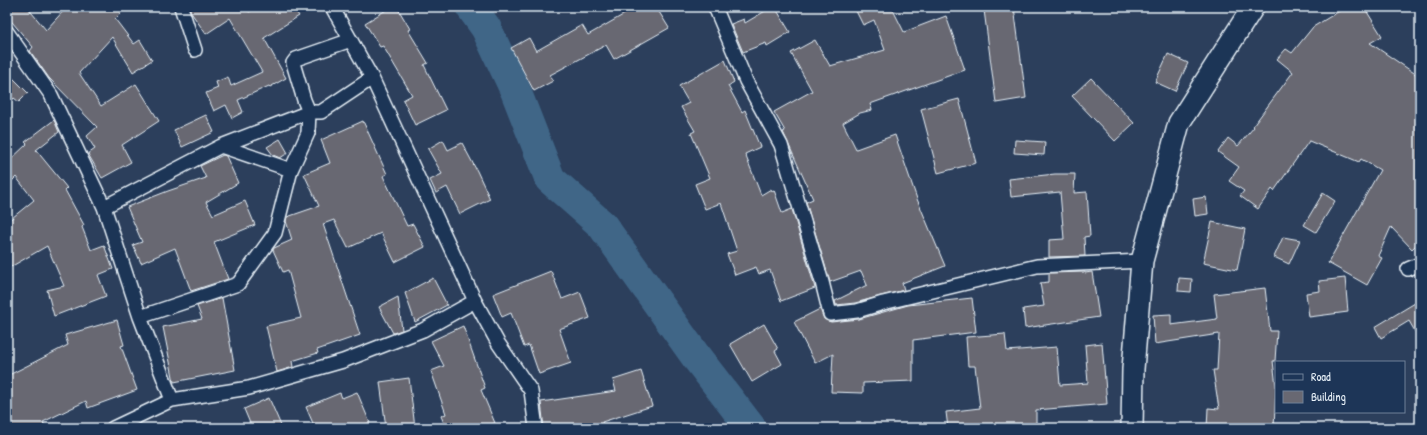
<svg xmlns="http://www.w3.org/2000/svg" width="1427" height="435" font-family="'Patrick Hand',sans-serif">
  <style>
    .lines { fill: none; stroke-linecap: round; stroke-linejoin: round }
    .river { stroke: #3f6687; stroke-width: 31 }
    .building { fill: #686872; stroke: #e8f1f8 }
    .minor-casing { stroke: #e8f1f8; stroke-width: 16 }
    .primary-casing { stroke: #e8f1f8; stroke-width: 24 }
    .minor { stroke: #1d3557; stroke-width: 13 }
    .primary { stroke: #1d3557; stroke-width: 21 }
  </style>
  <rect width="100%" height="100%" fill="#2c3f5c"/>
  <filter id="ink" filterUnits="userSpaceOnUse"><feTurbulence type="fractalNoise" baseFrequency=".025" numOctaves="2"/><feDisplacementMap in="SourceGraphic" scale="8" xChannelSelector="R" yChannelSelector="G"/><feConvolveMatrix kernelMatrix="1 2 1 2 8 2 1 2 1" color-interpolation-filters="sRGB"/></filter>
  <g filter="url(#ink)">
    <g class="lines">
      <path class="river" d="M471 7 486 28 516 92 550 179 602 225 697 358 751 428"/>
    </g>
    <path class="building" d="M7 7H27L46 30 67 7H127L115 19 134 44 140 40 152 60 133 72 112 37 79 73 101 106 136 84 159 121 122 145 131 162 102 178 88 154 95 149 87 136 97 127 49 78 30 51 33 47 7 16Z
      M189 7H246L249 12 258 7H293L299 16 264 38 286 78 270 87 269 86 238 100 243 112 232 118 226 105 214 111 206 93 218 88 216 82 228 77 231 86 262 72 230 18 206 34 192 14Z
      M391 7H397L410 29 408 30 428 63 424 65 446 110 415 125 403 100 412 95 383 46 380 47 365 23Z
      M637 7H656L669 28 614 59 606 45 550 75 553 81 534 91 511 48 529 38 536 51 582 25 588 35Z
      M772 7H775L790 32 767 46 766 43 743 52 731 24 744 19 745 23Z
      M854 7H899L893 10 904 32 946 16 965 70 870 104 872 110 860 113 843 123 856 149 895 135 917 199 945 266 902 283 904 290 855 303 836 305 835 301 867 285 861 271 830 282 806 202 813 199 783 132 785 131 774 112 812 91 791 53 815 40 830 66 885 50 874 20 863 25Z
      M1005 7H1014L1026 98 996 103 984 10Z
      M1346 7H1364L1382 36 1370 43 1420 77V241L1412 249 1391 227 1378 256 1382 258 1367 285 1328 263 1380 170 1361 159 1359 162 1309 141 1274 191 1272 189 1258 209 1240 196 1244 191 1229 181 1239 167 1218 152 1228 138 1238 146 1254 127 1253 126 1293 72 1277 59 1286 49 1292 53 1313 27Z
      M1168 54 1188 63 1175 91 1155 82Z
      M725 60 734 82 728 86 742 112 745 110 760 147 745 154 761 195 771 189 772 191 774 190 782 213 792 209 815 288 781 301 770 270 759 274 756 267 735 275 727 254 737 251 721 203 705 209 695 184 710 178 691 133 695 131 681 107 689 103 679 86Z
      M7 72 28 93 19 102 14 98 7 106Z
      M1091 78 1134 123 1115 141 1072 96Z
      M959 99 976 163 938 173 921 109Z
      M206 115 214 132 182 147 174 130Z
      M54 120 59 132 36 150 67 188 65 190 84 225 82 227 91 250 104 245 113 269 98 275 106 296 54 316 47 290 64 286 47 246 7 269V222L34 200 16 177 7 186V163L27 144 25 142Z
      M363 121 387 174 383 176 407 226 413 224 425 247 395 262 381 233 348 248 334 220 323 224 360 335 317 350 318 353 292 361 293 367 277 372 266 326 301 318 288 270 283 272 273 250 274 248 292 240 286 221 287 217 319 206 304 174 330 163 321 140Z
      M280 139 288 153 280 158 273 155 267 147Z
      M443 140 448 150 462 143 477 171 490 199 460 214 447 187 436 193 430 180 442 174 428 149Z
      M1015 140 1045 142 1044 155 1014 153Z
      M223 155 226 156 238 183 206 202 213 215 245 201 255 225 214 242 228 279 191 291 175 248 141 263 133 245 142 242 127 207 168 191 206 178 200 166Z
      M1055 174H1075L1074 193 1087 192 1090 236 1084 237 1085 256 1049 257V240L1064 239 1060 192 1011 197 1009 179Z
      M1323 193 1335 201 1316 232 1304 225Z
      M1206 197 1208 214 1195 216 1193 199Z
      M1212 222 1245 229 1237 270 1203 263Z
      M1283 237 1300 240 1289 264 1274 257Z
      M551 271 562 299 580 292 590 318 559 329 571 363 539 374 529 345 524 347 511 313 502 317 493 294Z
      M1085 272V273L1092 272 1099 317 1025 328 1023 309 1044 306 1040 283 1049 282V273Z
      M433 278 447 305 415 322 405 293Z
      M1179 278 1192 279 1191 292 1178 291Z
      M1345 278 1348 312 1309 317 1306 293 1320 291 1319 281Z
      M1265 288 1270 331H1277L1275 361H1273L1276 386 1274 428H1207L1208 408 1219 409 1213 370H1217L1219 334 1155 344 1153 315 1171 314V325L1217 319 1214 294Z
      M398 297 402 330 393 333 379 307Z
      M222 298 235 370 174 382 163 327 202 319 197 306Z
      M972 298 976 332 913 340V381L863 383V393L831 392 833 354 815 363 794 322 820 309 824 319 831 322 859 319 908 305Z
      M1420 300V340L1409 321 1381 338 1375 327Z
      M117 320 124 345 121 346 137 390 88 408 86 401 43 422 46 428H12L7 418V376L68 345 65 335Z
      M764 324 778 349 775 351 782 364 752 382 730 344Z
      M463 326 485 388 481 390 495 423 482 428H446L441 416 446 414 431 371 444 366 431 341Z
      M1005 334 1007 351 1057 347 1060 385 1088 383 1085 345 1102 343 1107 404 1036 410V428H948L946 412 980 408 975 366H968L966 337Z
      M641 371 652 406 602 422 603 424 573 428H544L541 402 616 391 613 380Z
      M409 378 415 428H386L380 382Z
      M357 392 370 423 356 428H315L306 407 340 393 342 398Z
      M269 398 282 428H252L244 409Z"/>
    <g class="lines">
      <defs>
        <path id="minor" d="M181 7 195 50
          M332 7 372 78 475 301 498 343 531 391 536 428
          M715 7 746 81 781 145 822 282 830 314 857 311 883 303 1037 266 1142 261
          M7 32 51 95 104 207 140 317 172 400
          M221 146 291 170
          M104 207 221 146 309 112H321L372 78
          M1408 269 1420 264
          M140 317 238 284 275 233 291 170 308 133 309 112 304 100 293 63 296 59 351 40
          M113 428 172 400 249 388 343 361 423 330 475 301"/>
        <path id="primary" d="M1132 428 1133 369 1142 261 1179 123 1253 7"/>
      </defs>
      <use href="#minor" class="minor-casing"/>
      <use href="#primary" class="primary-casing"/>
      <use href="#minor" class="minor"/>
      <use href="#primary" class="primary"/>
    </g>
  </g>
  <rect width="1427" height="435" fill="none" stroke="#1d3557" stroke-width="24"/>
  <rect x="12" y="12" width="1403" height="411" fill="none" stroke="#e8f1f8" stroke-width="1.5" filter="url(#ink)"/>
  <rect x="1275" y="361" width="130" height="52" fill="#1d3557" stroke="#6e8097"/>
  <rect x="1283" y="374" width="20" height="6" fill="#1d3557" stroke="#6e8097"/>
  <text x="1311" y="381" font-size="12" fill="#e8f1f8">Road</text>
  <rect x="1283" y="391" width="20" height="12" fill="#686872" stroke="#6e8097"/>
  <text x="1311" y="401" font-size="12" fill="#e8f1f8">Building</text>
</svg>
